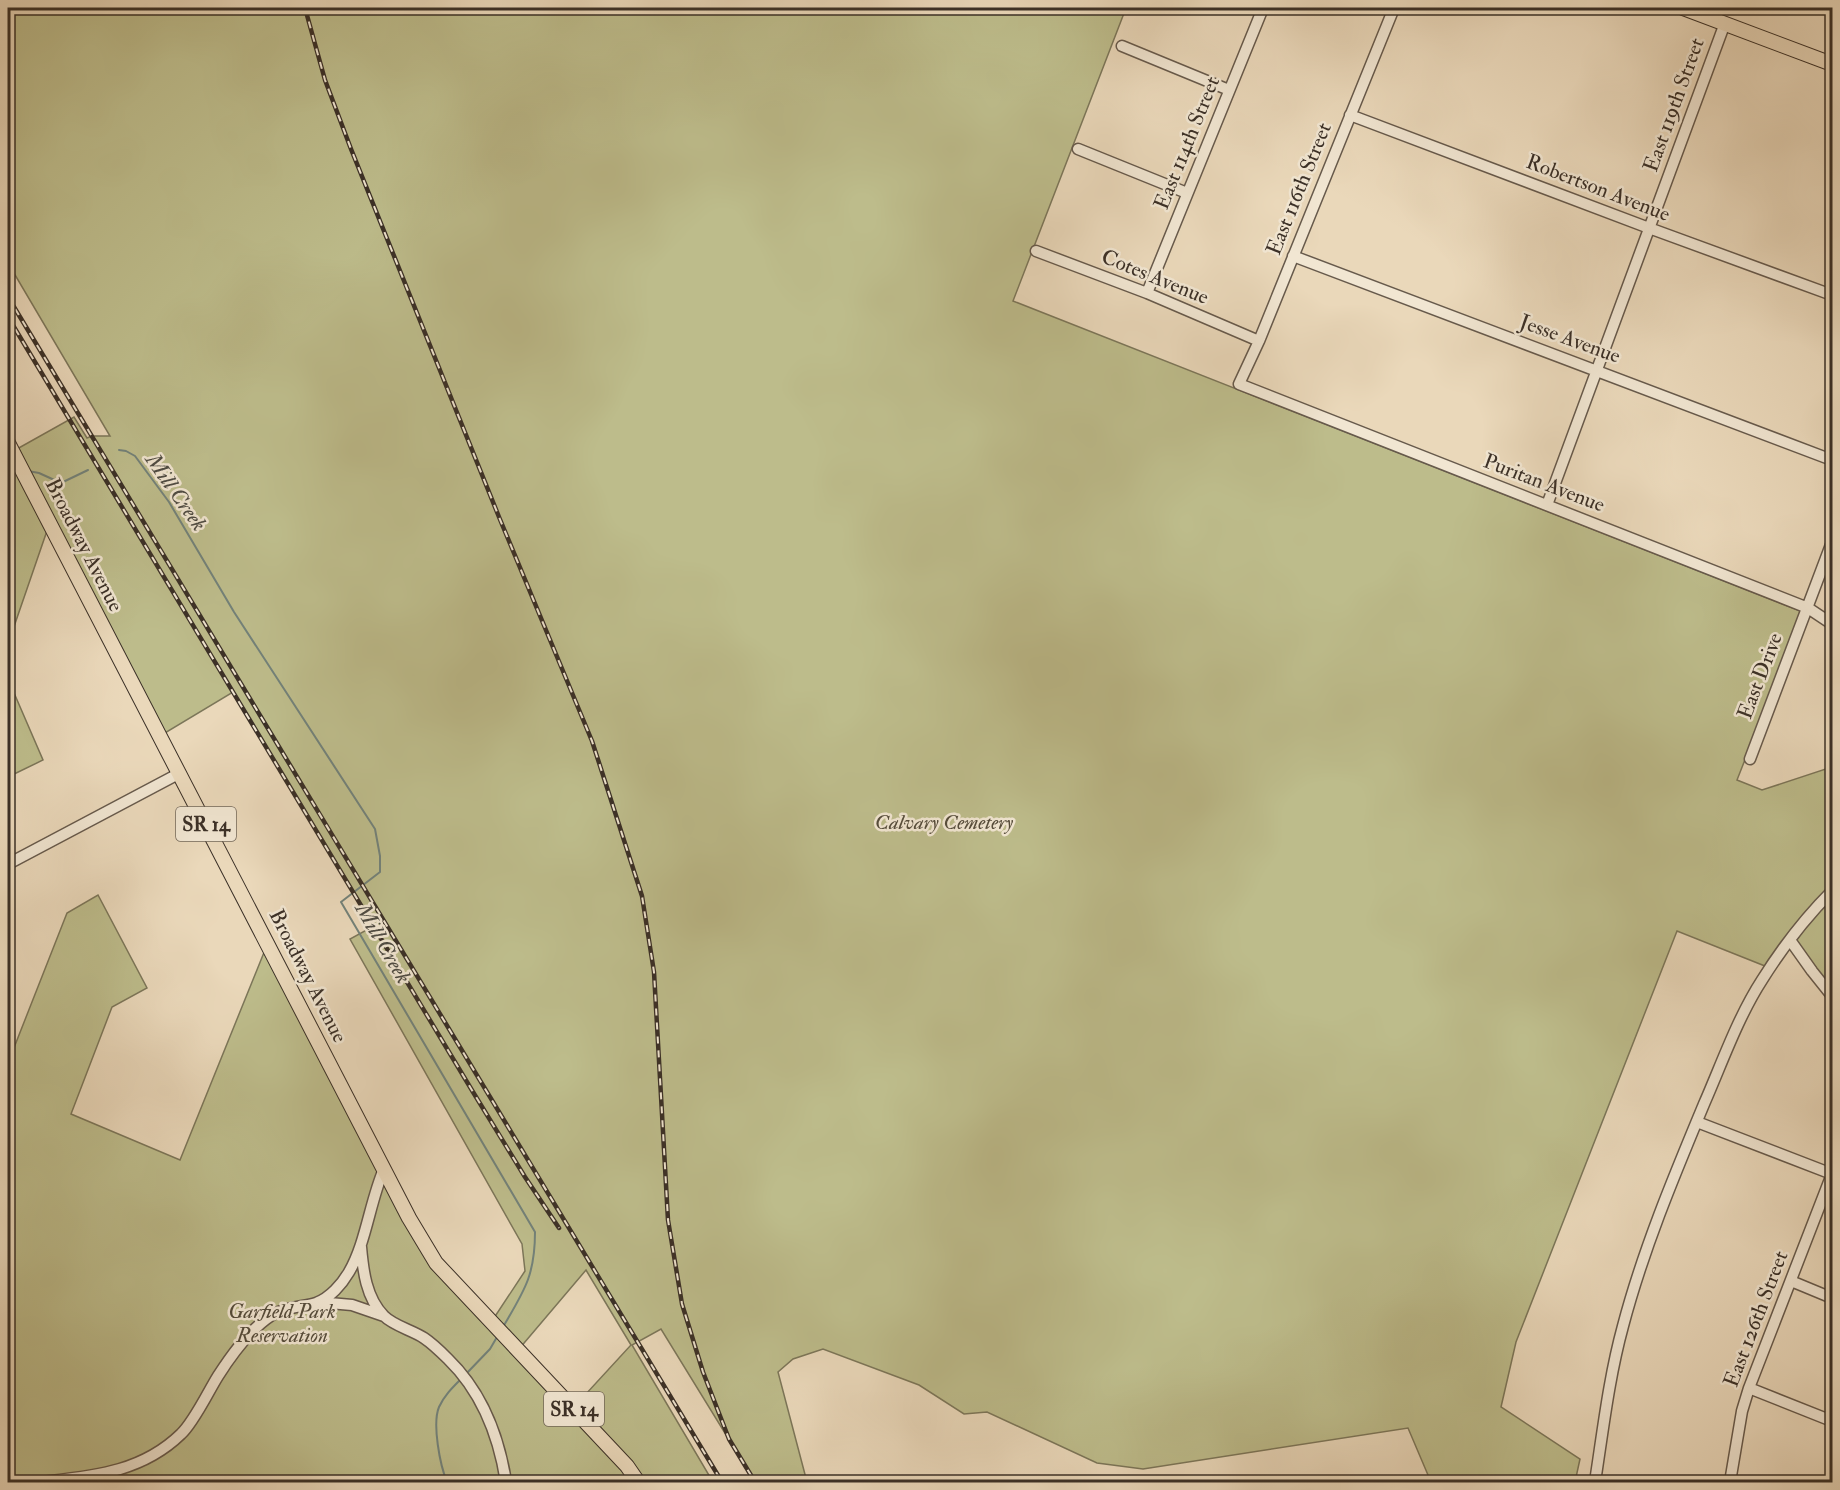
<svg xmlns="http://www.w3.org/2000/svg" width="1840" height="1490" font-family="'IM FELL Double Pica',serif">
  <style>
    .green { fill: #bdbc8b; stroke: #7c7659; stroke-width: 1.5; fill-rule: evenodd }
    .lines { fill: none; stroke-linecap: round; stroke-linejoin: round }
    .stream { stroke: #73827a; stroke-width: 2 }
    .minor-casing { stroke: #675a4c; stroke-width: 13 }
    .major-casing { stroke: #3b3027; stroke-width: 16 }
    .minor { stroke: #f1e6d2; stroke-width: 10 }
    .major { stroke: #ead8ba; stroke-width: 14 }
    .rail-casing { stroke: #3b3027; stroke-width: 4.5 }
    .rail { stroke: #f1e6d2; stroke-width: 2; stroke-dasharray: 7; stroke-linecap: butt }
    .labels { text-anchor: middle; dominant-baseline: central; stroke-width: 5; stroke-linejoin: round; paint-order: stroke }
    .shield { fill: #f1e6d2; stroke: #72675a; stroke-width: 1.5 }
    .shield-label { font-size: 20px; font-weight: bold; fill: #3b3027 }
    .street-label { font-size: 21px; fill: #3b3027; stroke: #f1e6d2 }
    .park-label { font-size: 21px; font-style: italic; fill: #554c3b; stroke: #f1e6d2 }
    .water-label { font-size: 22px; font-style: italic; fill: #4e4b43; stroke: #f1e6d2 }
  </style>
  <rect width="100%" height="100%" fill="#ead8ba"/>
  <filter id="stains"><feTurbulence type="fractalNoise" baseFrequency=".00333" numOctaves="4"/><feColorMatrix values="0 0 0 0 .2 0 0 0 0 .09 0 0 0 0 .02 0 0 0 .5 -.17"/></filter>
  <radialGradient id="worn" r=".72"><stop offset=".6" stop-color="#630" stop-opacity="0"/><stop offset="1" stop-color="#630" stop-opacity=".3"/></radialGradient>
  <path class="green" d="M8 8H1126L1013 301 1803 612 1737 780 1762 790 1829 768 1832 759V988L1829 992 1790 940 1770 968 1677 931 1516 1342 1501 1407 1580 1459 1575 1482H1431L1408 1428 1143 1469 1097 1463 987 1412 964 1414 919 1385 823 1349 793 1359 778 1372 807 1482H755L661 1329 632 1345 713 1482H8V1063L67 913 98 895 147 988 112 1007 71 1114 180 1160 267 945 436 1263 492 1321 525 1271 522 1244 350 939 374 926 233 692 160 736 49 525 8 644V454L74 417 87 438 92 436H110L8 263ZM586 1270 631 1345 574 1407 519 1349Z
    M8 679 43 760 8 777Z"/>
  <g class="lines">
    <path class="stream" d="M119 450 126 451 135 456 169 502 234 612 375 829 380 856V872L341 902 535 1232C535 1276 524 1291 503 1327
      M8 466 14 468
      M28 471 39 473 61 483 88 470
      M466 1374 490 1349 497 1337
      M447 1482C440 1465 432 1424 439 1407 444 1396 452 1388 460 1380"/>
    <defs>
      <path id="minor" d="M1394 8 1259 341 1239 384 1808 608 1832 624
        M1122 46 1229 90
        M1350 115 1649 228 1832 295
        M1078 149 1187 193
        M1036 251 1147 293 1259 341
        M1293 256 1832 460
        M1147 293 1263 8
        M1547 505 1725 23
        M1750 759 1832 542
        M8 864 180 773
        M1790 940 1812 971 1832 996
        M1697 1122 1832 1174
        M361 1247C363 1270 366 1298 384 1316 394 1326 412 1330 424 1338 433 1344 441 1352 448 1359 482 1392 499 1437 506 1482
        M1791 1281 1832 1298
        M318 1302 352 1305 384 1316
        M1749 1388 1832 1421
        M42 1482C94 1476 142 1472 181 1434 194 1422 208 1392 218 1376 232 1354 250 1329 272 1315 285 1307 302 1307 316 1303 330 1298 342 1284 349 1272 366 1243 370 1201 384 1169
        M1595 1482C1603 1430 1609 1377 1623 1326 1643 1250 1674 1176 1704 1104 1722 1063 1738 1017 1762 980 1782 948 1806 917 1832 891
        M1730 1482 1742 1411 1749 1388 1832 1174"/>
      <path id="major" d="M1683 8 1832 64
        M8 443 409 1218 436 1263 627 1466 638 1482"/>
    </defs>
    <use href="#minor" class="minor-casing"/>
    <use href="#major" class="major-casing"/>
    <use href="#minor" class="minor"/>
    <use href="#major" class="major"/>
    <defs>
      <path id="rail" d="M305 8 325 80 351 149 499 517 592 741 642 896 654 972 668 1220 682 1304 703 1372 729 1439 755 1482
        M8 297 722 1482
        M8 317 473 1092 525 1177 559 1228"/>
    </defs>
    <use href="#rail" class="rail-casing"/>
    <use href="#rail" class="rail"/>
  </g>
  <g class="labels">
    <g class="shield">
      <rect x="176" y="807" width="60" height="34" rx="4.5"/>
      <rect x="544" y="1392" width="60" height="34" rx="4.5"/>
    </g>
    <g class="shield-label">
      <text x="206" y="824">SR 14</text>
      <text x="574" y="1409">SR 14</text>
    </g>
    <g class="street-label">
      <text transform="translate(1674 105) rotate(-70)">East 119th Street</text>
      <text transform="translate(1187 143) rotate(-68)">East 114th Street</text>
      <text transform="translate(1598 188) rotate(21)">Robertson Avenue</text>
      <text transform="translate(1299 189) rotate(-68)">East 116th Street</text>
      <text transform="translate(1155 277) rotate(22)">Cotes Avenue</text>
      <text transform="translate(1570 339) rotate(20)">Jesse Avenue</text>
      <text transform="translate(1544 483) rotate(21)">Puritan Avenue</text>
      <text transform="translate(84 545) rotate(63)">Broadway Avenue</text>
      <text transform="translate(1760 676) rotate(-69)">East Drive</text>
      <text transform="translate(308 976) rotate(63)">Broadway Avenue</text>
      <text transform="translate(1756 1319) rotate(-69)">East 126th Street</text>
    </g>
    <g class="park-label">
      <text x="944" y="822">Calvary Cemetery</text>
      <text x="282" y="1311">Garfield Park<tspan x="282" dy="24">Reservation</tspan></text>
    </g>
    <g class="water-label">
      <text transform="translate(176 492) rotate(55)">Mill Creek</text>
      <text transform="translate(383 943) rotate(60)">Mill Creek</text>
    </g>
  </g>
  <rect width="1840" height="1490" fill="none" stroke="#ead8ba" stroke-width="30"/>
  <rect x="9" y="9" width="1822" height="1472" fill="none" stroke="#3b3027" stroke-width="3"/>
  <rect x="15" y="15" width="1810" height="1460" fill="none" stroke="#3b3027" stroke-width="1.5"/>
  <rect width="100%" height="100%" filter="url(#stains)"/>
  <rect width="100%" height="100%" fill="url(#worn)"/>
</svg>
